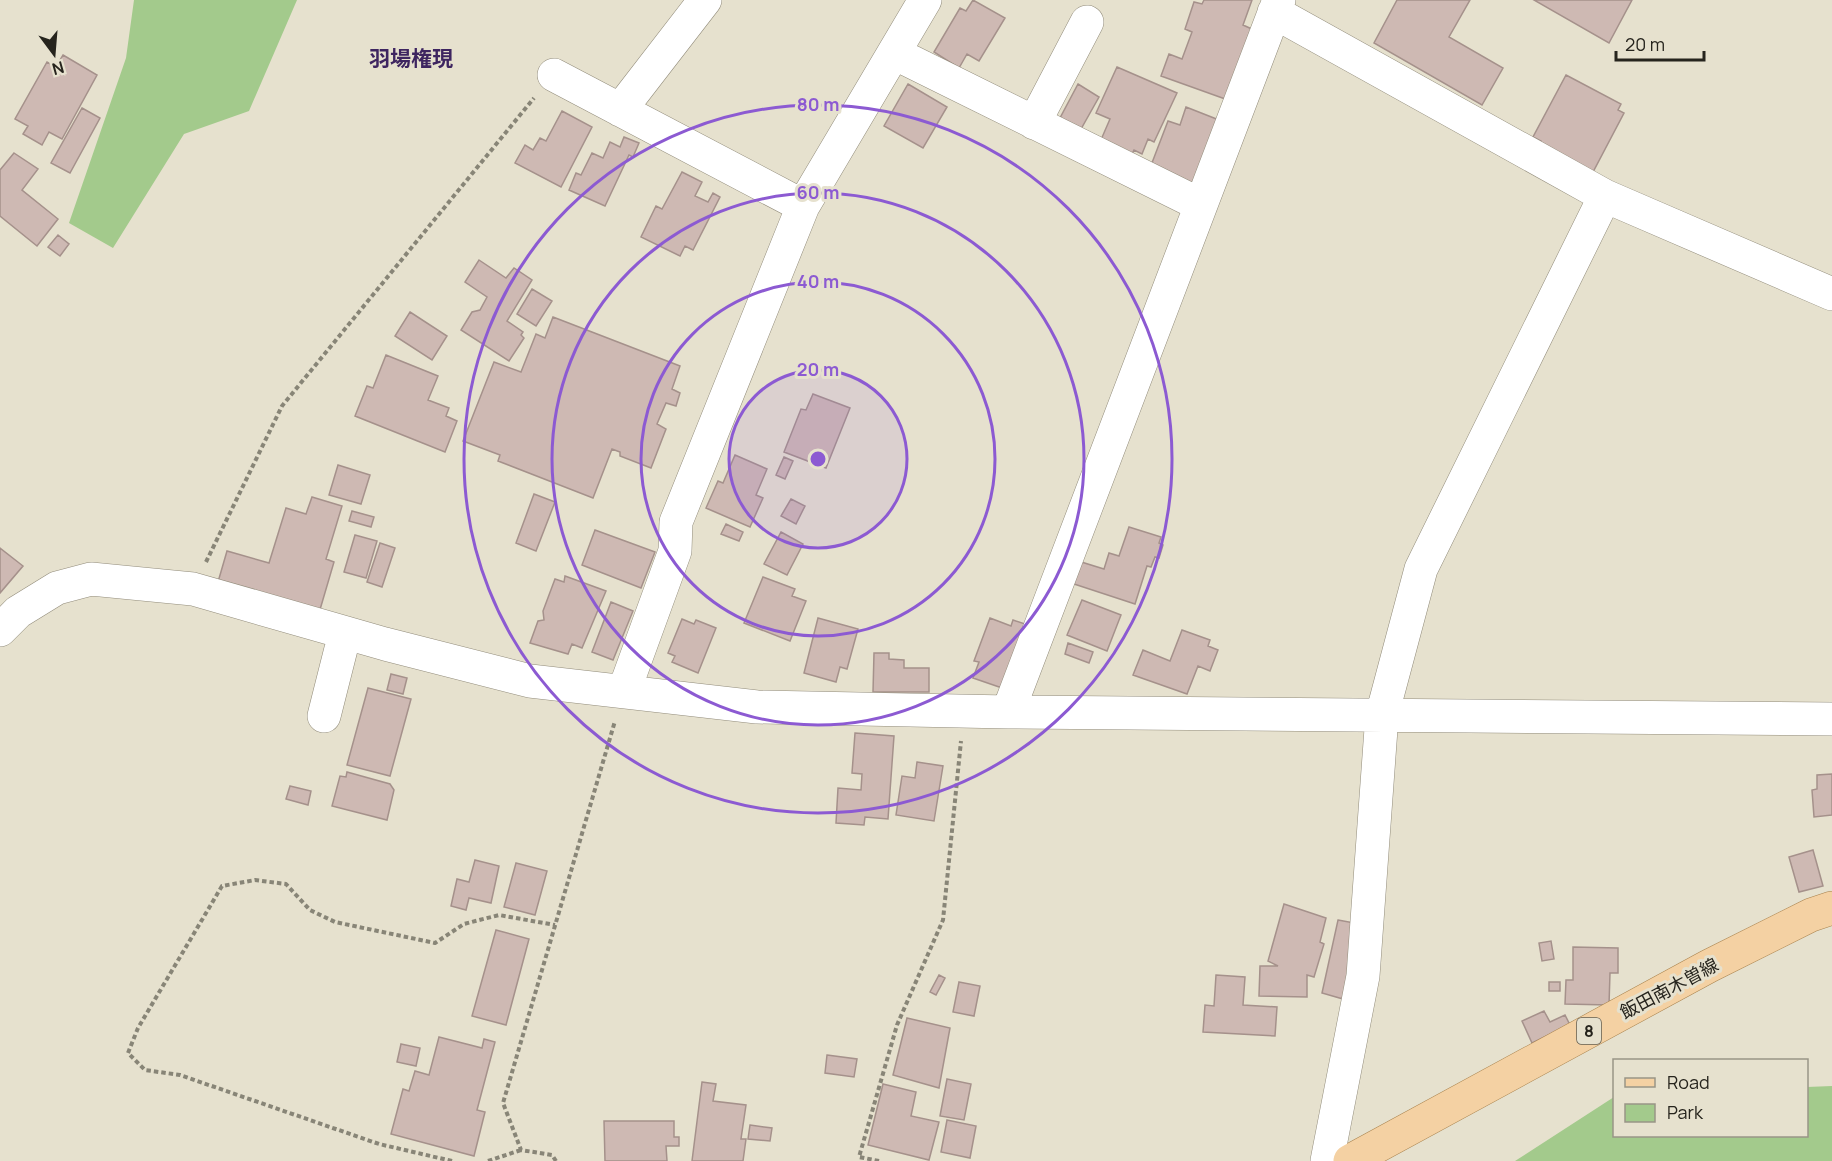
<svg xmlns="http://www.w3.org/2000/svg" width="1832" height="1161" font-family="Manrope,'Noto Sans JP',sans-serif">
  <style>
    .green { fill: #a3ca8c }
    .building { fill: #ceb9b3; stroke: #a5918b; stroke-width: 1.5 }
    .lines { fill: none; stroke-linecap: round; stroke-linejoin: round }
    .minor-casing { stroke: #928c7b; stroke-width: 34 }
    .major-casing { stroke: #a7814c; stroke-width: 34 }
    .path { stroke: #888577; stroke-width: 4; stroke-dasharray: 4.5 3; stroke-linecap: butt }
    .minor { stroke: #fff; stroke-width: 33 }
    .major { stroke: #f4d1a3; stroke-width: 33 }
    .ring { fill: none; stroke: #8c5ad2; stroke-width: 3 }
    .labels { text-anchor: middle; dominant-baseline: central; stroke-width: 6; stroke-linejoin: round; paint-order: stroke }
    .shield { fill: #e6e1ce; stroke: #605d52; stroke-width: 1.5 }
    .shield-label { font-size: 16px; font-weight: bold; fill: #26241d }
    .street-label { font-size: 18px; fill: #26241d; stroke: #e6e1ce }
    .quarter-label { font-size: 21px; font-weight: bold; fill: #3e2560; stroke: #e6e1ce }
    .centre { fill: #8c5ad2; stroke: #e6e1ce; stroke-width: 3 }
    .ring-label { font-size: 18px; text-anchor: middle; font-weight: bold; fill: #8c5ad2; stroke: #e6e1ce; stroke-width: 6; stroke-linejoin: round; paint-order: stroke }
  </style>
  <rect width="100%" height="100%" fill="#e6e1ce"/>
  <path class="green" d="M134 0H297L249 111 184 134 113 248 69 223 126 58Z
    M1832 1086V1161H1515L1614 1097V1136H1806L1807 1087Z"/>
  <path class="building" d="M973 0 1005 18 979 61 967 54 959 68 934 52 960 8 966 11Z
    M1204 0H1252L1243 25 1254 30 1228 100 1161 76 1169 54 1182 59 1192 32 1185 29 1194 2 1202 4Z
    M1397 0H1470L1449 37 1503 68 1482 105 1374 43Z
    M1534 0H1632L1609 43Z
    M63 55 97 75 62 139 49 132 42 145 23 134 28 126 15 119 47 62 56 67Z
    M1117 67 1177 93 1154 142 1148 139 1142 154 1134 150 1131 156 1100 142 1110 119 1096 113Z
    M1566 75 1621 104 1618 110 1624 113 1593 172 1536 152 1541 141 1533 137Z
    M908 84 947 107 923 148 884 126Z
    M1078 84 1099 97 1081 129 1060 118Z
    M1186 107 1219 120 1195 184 1150 168 1168 121 1180 125Z
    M82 108 100 118 70 173 51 163Z
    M562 111 592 127 561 187 515 163 525 145 533 150 540 138 546 141Z
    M624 137 639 143 633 157 629 155 605 206 569 190 576 173 581 175 592 153 603 158 610 142 620 147Z
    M14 153 38 169 22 190 58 219 37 246 0 216V170Z
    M682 172 702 182 695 196 708 202 713 193 720 197 693 250 685 246 680 256 641 237 656 206 662 209Z
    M58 235 69 244 60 256 48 247Z
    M479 260 506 278 514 268 532 280 507 321 523 332 521 335 524 338 509 361 461 330 472 312 480 310 487 297 465 282Z
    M532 289 552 301 536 326 517 314Z
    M410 312 447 336 432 360 395 336Z
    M553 317 680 366 672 389 680 393 676 406 666 403 657 424 666 429 651 468 620 456V452L612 449 593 498 498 461 500 455 463 441 494 362 521 372 536 334 545 338Z
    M386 355 438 376 428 400 449 408 446 416 457 421 445 452 355 416 367 386 373 388Z
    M813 394 850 408 826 468 784 452 801 409 806 410Z
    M735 455 767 469 756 495 763 498 750 527 706 508 718 481 723 483Z
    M784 457 793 461 785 479 776 475Z
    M338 465 370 475 361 504 329 495Z
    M534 494 555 502 536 551 516 543Z
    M312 497 342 506 326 559 334 562 319 613 218 582 227 551 269 563 286 508 306 514Z
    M791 499 805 506 796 524 781 516Z
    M352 511 374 517 371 527 349 521Z
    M726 524 743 532 739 541 721 534Z
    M1129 527 1161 537 1159 543 1163 545 1159 558 1155 557 1151 567 1147 566 1135 604 1071 583 1078 561 1104 569 1109 553 1119 556Z
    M595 530 655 552 641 588 582 565Z
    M781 532 803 544 787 575 764 564Z
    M355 535 377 541 366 578 344 572Z
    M380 543 395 548 382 587 367 582Z
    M0 548 23 566 0 593Z
    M565 576 606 591 582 648 572 644 568 654 530 643 538 621 544 620 543 611 555 579 564 582Z
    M763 577 795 589 792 596 806 601 790 641 744 623Z
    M1082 600 1121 615 1107 651 1067 635Z
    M611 602 633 611 613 660 592 652Z
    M818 618 858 629 847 669 840 667 836 682 804 673Z
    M990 618 1011 626 1013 620 1028 625 1005 689 973 678 979 662 974 661Z
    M682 619 694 624 696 620 716 628 698 673 672 662 675 656 668 653Z
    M1182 630 1210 640 1208 646 1218 650 1210 671 1198 666 1187 694 1133 675 1143 650 1170 661Z
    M1068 643 1093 652 1089 663 1065 654Z
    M874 653H889V659L904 660V668H929V692H873Z
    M391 674 407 678 403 694 387 690Z
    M368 688 411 699 390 776 347 765Z
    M855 733 894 736 888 819 865 817 864 825 836 823 838 788 861 790 862 774 852 773Z
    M917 762 943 766 934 821 896 815 902 776 915 778Z
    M347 772 390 784 394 790 387 820 332 806 340 776 346 777Z
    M1832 774V815L1814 817 1812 790 1817 789V775Z
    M290 786 311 791 308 805 286 799Z
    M1813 850 1823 886 1799 892 1789 857Z
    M475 860 499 866 491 903 469 898 466 910 451 906 457 879 469 882Z
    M516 863 547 871 535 915 504 907Z
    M1284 904 1326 918 1320 942 1324 944 1314 977 1307 975V997L1259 996 1260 966H1278L1268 961Z
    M1338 920 1360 924 1343 999 1322 993Z
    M496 930 529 939 506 1025 472 1016Z
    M1551 941 1554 959 1542 961 1539 943Z
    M1573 947 1618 948V973H1610L1609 1005 1565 1004 1566 980H1573Z
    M939 975 945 978 936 995 930 992Z
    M1216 975 1245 977 1243 1005 1277 1007 1275 1036 1203 1032 1205 1005 1214 1006Z
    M959 982 980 986 974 1016 953 1012Z
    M1549 982H1560V991H1549Z
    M1544 1011 1550 1022 1565 1015 1570 1025 1532 1043 1522 1021Z
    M907 1018 950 1028 939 1088 893 1075Z
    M439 1037 482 1048 484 1039 495 1042 477 1110 485 1112 474 1156 391 1134 403 1089 409 1091 415 1071 429 1075Z
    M401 1044 420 1048 416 1066 397 1062Z
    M827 1055 857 1059 854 1077 825 1073Z
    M947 1079 971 1084 964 1120 940 1116Z
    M702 1082 716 1084 713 1101 746 1105 741 1139H746L743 1161H692Z
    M883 1084 916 1092 911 1116 939 1122 929 1160 868 1145Z
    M947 1120 976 1126 970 1158 941 1152Z
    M604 1121H674V1137H679V1146H666L667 1161H605Z
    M750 1125 772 1128 770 1141 748 1139Z"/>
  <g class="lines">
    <defs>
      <path id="minor" d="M1274 12 1605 196 1832 294
        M894 53 1201 205
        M554 75 803 206
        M620 110 705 0
        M1034 123 1087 22
        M0 630 18 612 57 588 91 579 193 589 385 644 530 681 757 707 1008 712 1832 719
        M624 691 675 551 676 522 803 206 925 0
        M1008 712 1279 0
        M324 716 345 633
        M1327 1161 1363 976 1382 715 1421 569 1605 196"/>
      <path id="major" d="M1350 1161 1709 966 1811 915 1832 908"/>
    </defs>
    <use href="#minor" class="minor-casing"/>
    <use href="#major" class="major-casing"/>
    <path class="path" d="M206 562 282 406 534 98
      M452 1161 379 1144 180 1075 145 1070 128 1053 138 1028 222 886 255 880 286 884 310 910 335 922 435 943 464 924 499 915 555 925
      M488 1161 521 1150
      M556 1161 552 1155 521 1150 503 1103 615 721
      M879 1161 859 1157 897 1025 943 920 961 741"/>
    <use href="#minor" class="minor"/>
    <use href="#major" class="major"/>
  </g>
  <circle cx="818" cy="459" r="89" fill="#8c5ad2" fill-opacity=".12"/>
  <g class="ring">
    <circle cx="818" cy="459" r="89"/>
    <circle cx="818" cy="459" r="177"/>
    <circle cx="818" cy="459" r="266"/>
    <circle cx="818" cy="459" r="354"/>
  </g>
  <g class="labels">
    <rect class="shield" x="1577" y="1018" width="24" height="26" rx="4.5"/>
    <g class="shield-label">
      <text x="1589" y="1031">8</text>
    </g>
    <g class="street-label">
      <text transform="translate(1669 988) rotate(-28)">飯田南木曽線</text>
    </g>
    <g class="quarter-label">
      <text x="411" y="58">羽場権現</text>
    </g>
  </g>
  <circle cx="818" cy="459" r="9" class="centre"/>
  <g class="ring-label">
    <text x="818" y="111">80 m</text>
    <text x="818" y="199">60 m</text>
    <text x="818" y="288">40 m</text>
    <text x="818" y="376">20 m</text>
  </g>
  <rect x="1613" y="1059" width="195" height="78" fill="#e6e1ce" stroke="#999587" stroke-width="1.5"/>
  <rect x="1625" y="1078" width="30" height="9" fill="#f4d1a3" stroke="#999587" stroke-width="1.5"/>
  <text x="1667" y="1089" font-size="18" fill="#26241d">Road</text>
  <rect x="1625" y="1104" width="30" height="18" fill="#a3ca8c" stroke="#999587" stroke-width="1.5"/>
  <text x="1667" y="1119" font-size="18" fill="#26241d">Park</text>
  <g transform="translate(54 54) rotate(164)" stroke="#e6e1ce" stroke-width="4.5" paint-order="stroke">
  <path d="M0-4.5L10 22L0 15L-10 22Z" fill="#26241d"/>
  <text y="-9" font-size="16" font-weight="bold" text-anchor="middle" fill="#26241d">N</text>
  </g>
  <path d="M1616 51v9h88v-9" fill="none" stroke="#26241d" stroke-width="3"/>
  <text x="1625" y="51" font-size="18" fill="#26241d" stroke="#e6e1ce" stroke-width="4.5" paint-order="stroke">20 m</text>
</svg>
